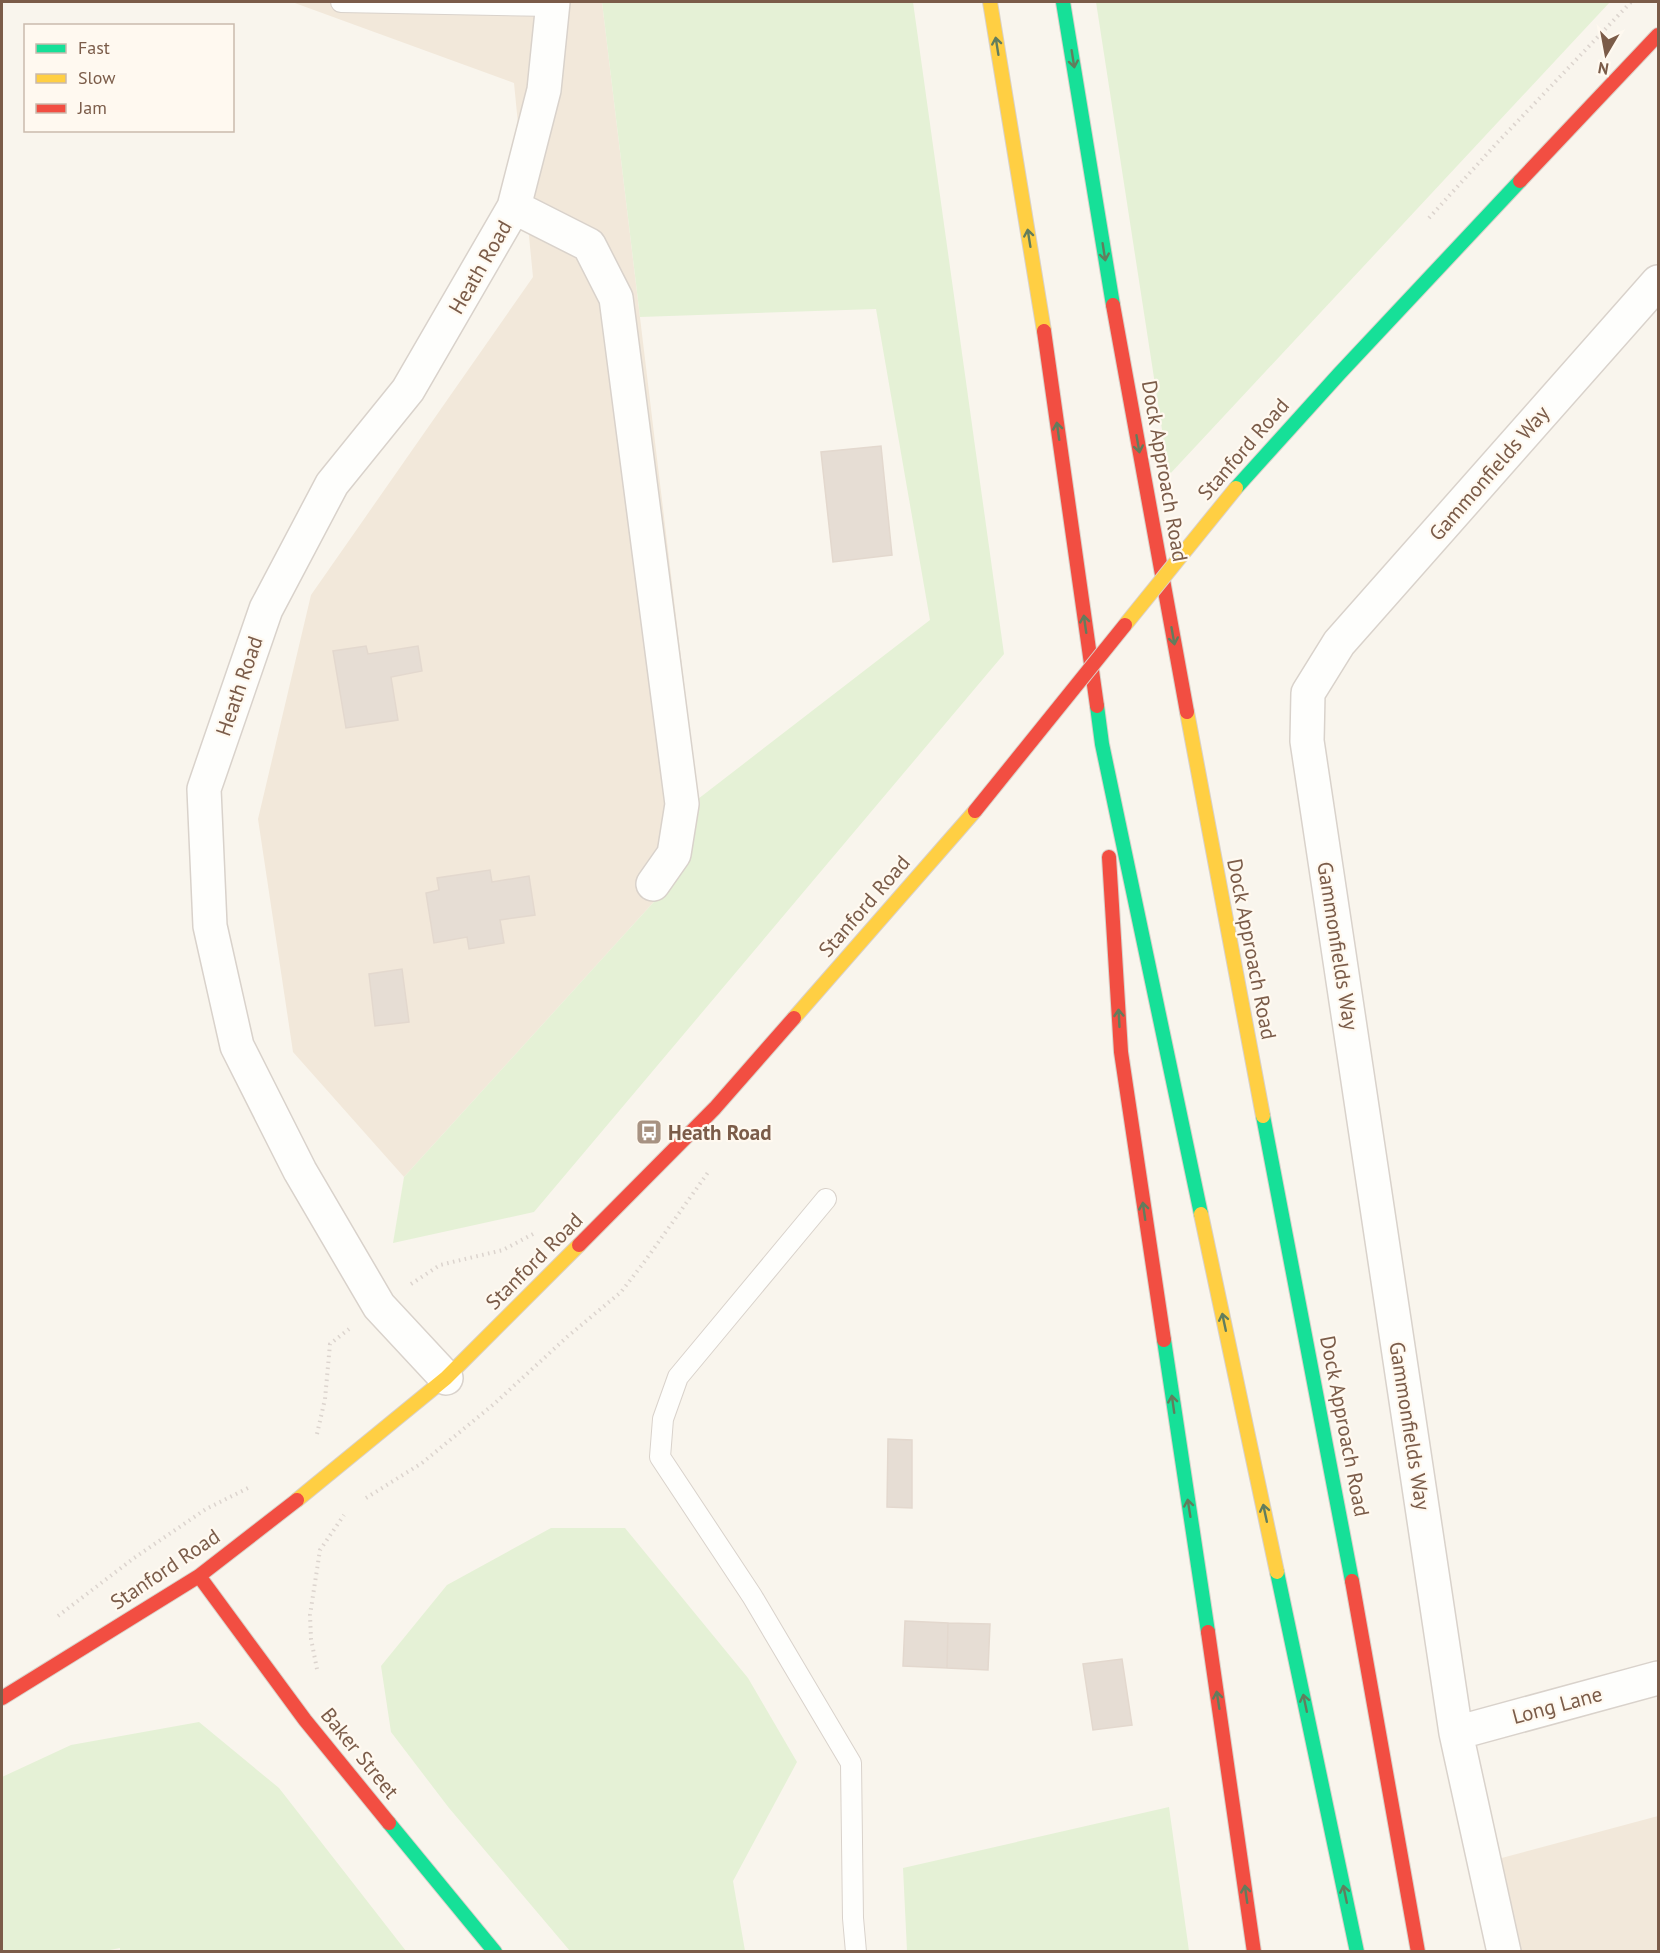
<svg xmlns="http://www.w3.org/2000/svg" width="1660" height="1953" font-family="'PT Sans',sans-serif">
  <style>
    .residential { fill: #f2e8da }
    .green { fill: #e5f1d6 }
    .building { fill: #e6ddd4; stroke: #e3d8ce; stroke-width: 1.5 }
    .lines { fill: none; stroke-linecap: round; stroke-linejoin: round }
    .lane-casing { stroke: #d9d2cb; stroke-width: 22 }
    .street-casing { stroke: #d9d2cb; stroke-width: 36 }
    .fast-casing { stroke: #d9d1c9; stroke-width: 16 }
    .slow-casing { stroke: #d9d1c9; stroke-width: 16 }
    .jam-casing { stroke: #d9d1c9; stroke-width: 16 }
    .path { stroke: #dcd4ce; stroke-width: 4; stroke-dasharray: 1.5 4.5; stroke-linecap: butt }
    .lane { stroke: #fefefc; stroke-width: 20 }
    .street { stroke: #fefefc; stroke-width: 33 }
    .fast { stroke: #16e098; stroke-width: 14 }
    .slow { stroke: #ffcf43; stroke-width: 14 }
    .jam { stroke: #f24e42; stroke-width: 14 }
    .slow-bridge-casing { stroke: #dad1ca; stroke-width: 16; stroke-linecap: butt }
    .jam-bridge-casing { stroke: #dad1ca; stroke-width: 16; stroke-linecap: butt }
    .slow-bridge { stroke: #ffcf43; stroke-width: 14 }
    .jam-bridge { stroke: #f24e42; stroke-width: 14 }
    .oneway { stroke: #627d5d }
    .labels { text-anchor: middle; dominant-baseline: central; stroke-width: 4.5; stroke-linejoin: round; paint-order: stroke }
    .street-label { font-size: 21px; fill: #7b5c49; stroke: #fff9f0 }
    .poi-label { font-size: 21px; font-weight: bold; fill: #7b5c49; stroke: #fff9f0; text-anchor: start }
  </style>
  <rect width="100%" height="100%" fill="#f9f5ed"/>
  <path class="residential" d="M292 2H602L698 799 681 872 404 1177 293 1052 258 819 311 595 533 277 514 83Z
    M1658 1816V1951H1505L1483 1863Z"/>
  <path class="green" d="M602 2H913L1004 654 534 1212 393 1243 404 1177 681 872 698 799 930 620 876 309 640 317Z
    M1096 2H1610L1169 475Z
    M551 1528H625L748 1678 797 1762 733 1881 745 1951H570L449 1808 391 1732 381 1666 447 1585Z
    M199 1722 279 1788 406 1951 120 1952V1948L100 1952 2 1951V1777L71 1745Z
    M1169 1807 1189 1951H907L903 1868Z"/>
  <path class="building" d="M881 446 892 555 833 562 821 452Z
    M366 646 368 654 418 646 422 671 391 677 398 720 346 728 333 651Z
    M490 870 492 882 529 876 535 915 500 920 504 943 469 949 467 937 434 943 426 893 439 890 437 878Z
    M402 969 409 1022 375 1026 369 974Z
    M888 1439 912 1440V1508L887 1507Z
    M905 1621 948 1623 947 1668 903 1666Z
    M948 1623 990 1624 988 1670 947 1668Z
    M1122 1659 1132 1725 1093 1730 1083 1664Z"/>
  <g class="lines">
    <defs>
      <path id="lane" d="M341 2 552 6
        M826 1199 678 1377 663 1419 660 1457 752 1596 851 1763 853 1918 856 1952"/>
      <path id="street" d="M514 207 589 245 616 298 682 804 674 854 653 884
        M446 1378 379 1306 300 1171 237 1046 210 926 204 789 266 609 332 484 408 390 514 207 544 90 553 2
        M1456 1733 1658 1678
        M1504 1952 1456 1733 1307 741 1308 693 1339 643 1658 282"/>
      <path id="fast" d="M1063 2 1113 305
        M1236 488 1339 374 1520 181
        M1097 706 1102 744 1201 1214
        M1263 1116 1352 1581
        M1164 1340 1208 1632
        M1277 1572 1357 1952
        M389 1823 495 1952"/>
      <path id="slow" d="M990 2 1044 331
        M1187 712 1263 1116
        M794 1018 975 811
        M1201 1214 1277 1572
        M297 1500 446 1378 579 1245"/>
      <path id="jam" d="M1520 181 1658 35
        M1113 305 1187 712
        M1044 331 1097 706
        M1109 857 1121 1052 1164 1340
        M579 1245 715 1108 794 1018
        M199 1576 305 1720 389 1823
        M1352 1581 1418 1952
        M1208 1632 1254 1952
        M2 1698 199 1576 297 1500"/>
    </defs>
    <use href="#lane" class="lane-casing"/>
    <use href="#street" class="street-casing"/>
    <use href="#fast" class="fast-casing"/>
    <use href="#slow" class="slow-casing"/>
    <use href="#jam" class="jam-casing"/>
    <path class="path" d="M1429 218 1496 144 1631 2
      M411 1284 440 1265 503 1250 533 1234
      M317 1434 325 1399 330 1344 349 1329
      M366 1498 422 1463 494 1404 567 1337 621 1292 645 1261 709 1171
      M58 1616 134 1558 206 1509 248 1488
      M317 1669 311 1639 310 1615 320 1550 344 1515"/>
    <use href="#lane" class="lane"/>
    <use href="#street" class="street"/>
    <use href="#fast" class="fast"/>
    <use href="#slow" class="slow"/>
    <use href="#jam" class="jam"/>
    <defs>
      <path id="slow-bridge" d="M1125 625 1236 488"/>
      <path id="jam-bridge" d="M975 811 1125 625"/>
    </defs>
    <use href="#slow-bridge" class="slow-bridge-casing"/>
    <use href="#jam-bridge" class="jam-bridge-casing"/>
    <use href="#slow-bridge" class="slow-bridge"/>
    <use href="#jam-bridge" class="jam-bridge"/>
  </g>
  <defs><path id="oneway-shaft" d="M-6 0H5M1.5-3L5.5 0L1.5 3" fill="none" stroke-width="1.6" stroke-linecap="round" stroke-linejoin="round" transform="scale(1.5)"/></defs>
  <g class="oneway">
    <use href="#oneway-shaft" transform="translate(997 46) rotate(-99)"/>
    <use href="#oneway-shaft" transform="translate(1073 59) rotate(81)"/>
    <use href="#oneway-shaft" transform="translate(1029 238) rotate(-99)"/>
    <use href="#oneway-shaft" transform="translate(1104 252) rotate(81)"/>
    <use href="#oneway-shaft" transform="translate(1058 431) rotate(-98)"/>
    <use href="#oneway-shaft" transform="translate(1138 444) rotate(80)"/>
    <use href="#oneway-shaft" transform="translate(1085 624) rotate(-98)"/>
    <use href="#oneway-shaft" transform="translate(1173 636) rotate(80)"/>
    <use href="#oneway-shaft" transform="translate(1119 1018) rotate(-93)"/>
    <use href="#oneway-shaft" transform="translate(1144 1211) rotate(-98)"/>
    <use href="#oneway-shaft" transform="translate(1224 1322) rotate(-102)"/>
    <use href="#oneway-shaft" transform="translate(1173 1404) rotate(-98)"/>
    <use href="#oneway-shaft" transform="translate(1189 1508) rotate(-99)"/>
    <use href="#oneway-shaft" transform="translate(1265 1513) rotate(-102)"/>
    <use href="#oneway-shaft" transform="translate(1218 1700) rotate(-99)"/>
    <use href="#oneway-shaft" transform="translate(1305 1703) rotate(-102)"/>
    <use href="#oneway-shaft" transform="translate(1246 1894) rotate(-98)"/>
    <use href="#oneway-shaft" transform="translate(1345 1894) rotate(-102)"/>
  </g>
  <defs>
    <symbol id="bus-square" viewBox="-11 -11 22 22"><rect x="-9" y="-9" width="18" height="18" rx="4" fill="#a79282" stroke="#fff9f0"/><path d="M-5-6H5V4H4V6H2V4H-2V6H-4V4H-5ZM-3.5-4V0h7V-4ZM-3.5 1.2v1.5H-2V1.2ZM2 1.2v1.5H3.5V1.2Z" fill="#fff"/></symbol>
  </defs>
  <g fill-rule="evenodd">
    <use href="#bus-square" x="634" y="1117" width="30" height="30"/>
  </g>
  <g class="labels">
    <g class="street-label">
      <text transform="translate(480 267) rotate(-60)">Heath Road</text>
      <text transform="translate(1243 449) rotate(-49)">Stanford Road</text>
      <text transform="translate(1165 471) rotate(80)">Dock Approach Road</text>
      <text transform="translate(1489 473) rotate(-49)">Gammonfields Way</text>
      <text transform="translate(239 686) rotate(-71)">Heath Road</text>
      <text transform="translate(864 906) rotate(-49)">Stanford Road</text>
      <text transform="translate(1338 946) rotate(81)">Gammonfields Way</text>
      <text transform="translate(1252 949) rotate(79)">Dock Approach Road</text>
      <text transform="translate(534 1261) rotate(-45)">Stanford Road</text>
      <text transform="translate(1345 1426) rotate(79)">Dock Approach Road</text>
      <text transform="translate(1410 1426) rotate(81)">Gammonfields Way</text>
      <text transform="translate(165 1569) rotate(-34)">Stanford Road</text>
      <text transform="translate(1557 1705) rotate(-15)">Long Lane</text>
      <text transform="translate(360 1753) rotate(51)">Baker Street</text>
    </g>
    <g class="poi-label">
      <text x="668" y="1132">Heath Road</text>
    </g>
  </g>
  <rect width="1660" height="1953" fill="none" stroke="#7b5c49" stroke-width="6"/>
  <rect x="24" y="24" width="210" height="108" fill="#fff9f0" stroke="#cabaad" stroke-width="1.5"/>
  <rect x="36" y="44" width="30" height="9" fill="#16e098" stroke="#cabaad" stroke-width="1.5"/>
  <text x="78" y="54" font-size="18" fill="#7b5c49">Fast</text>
  <rect x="36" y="74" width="30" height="9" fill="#ffcf43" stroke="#cabaad" stroke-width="1.5"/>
  <text x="78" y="84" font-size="18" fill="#7b5c49">Slow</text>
  <rect x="36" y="104" width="30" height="9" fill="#f24e42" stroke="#cabaad" stroke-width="1.5"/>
  <text x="78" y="114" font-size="18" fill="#7b5c49">Jam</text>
  <g transform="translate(1606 54) rotate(190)" stroke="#fff9f0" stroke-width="4.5" paint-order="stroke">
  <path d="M0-4.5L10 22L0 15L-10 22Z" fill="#7b5c49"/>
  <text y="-9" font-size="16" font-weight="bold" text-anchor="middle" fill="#7b5c49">N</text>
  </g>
</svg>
